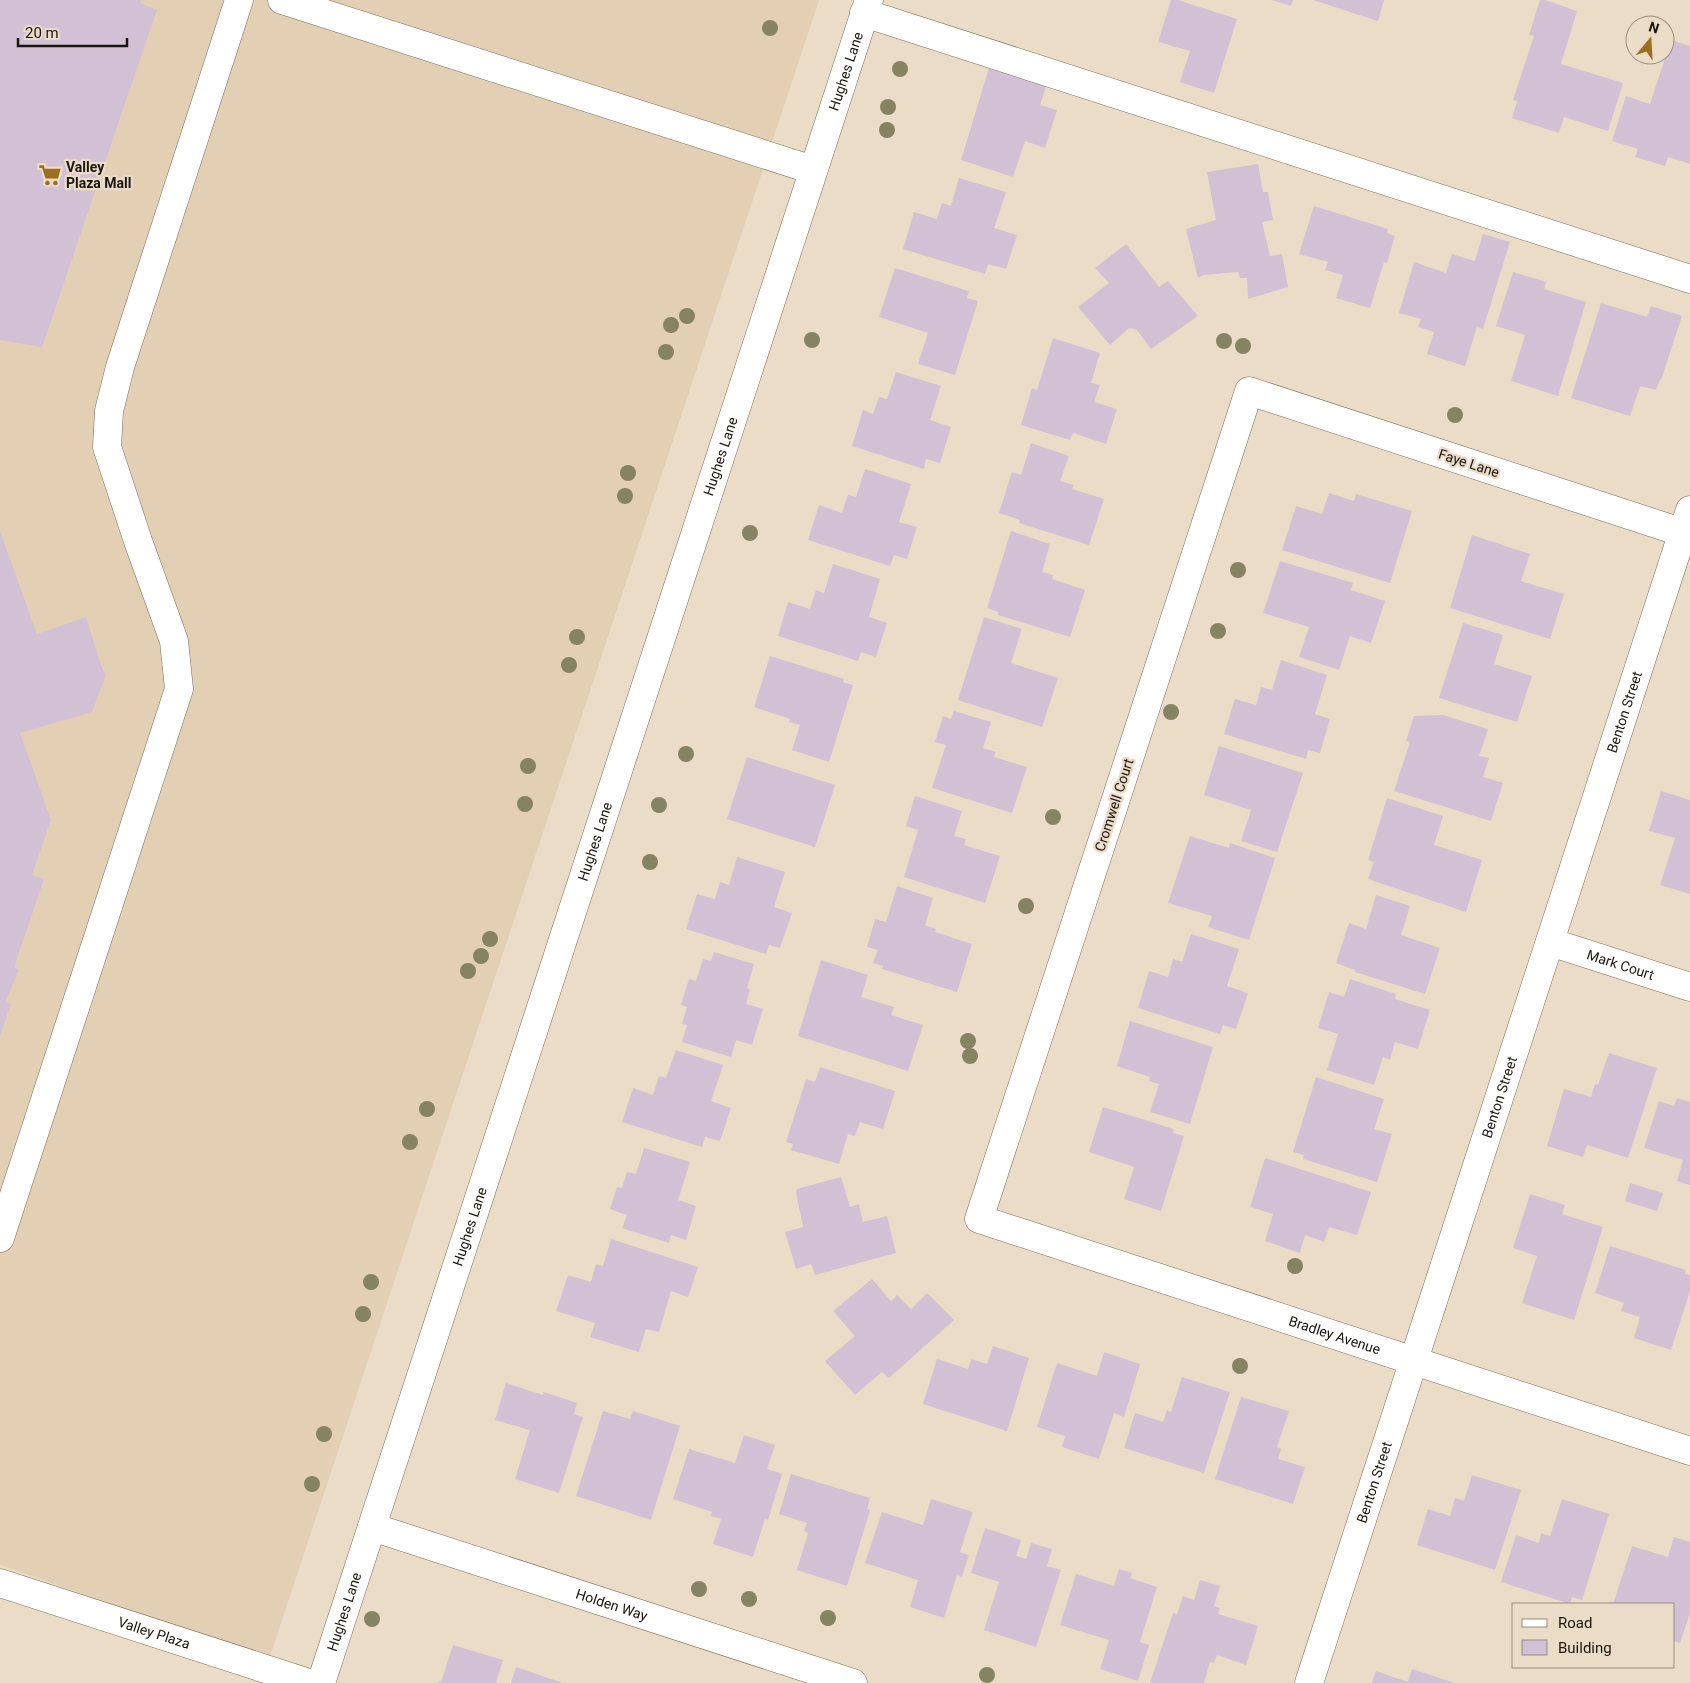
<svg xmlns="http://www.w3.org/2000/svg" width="1690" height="1683" font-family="Roboto,sans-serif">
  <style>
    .built { fill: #e2cfb4 }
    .building { fill: #d2c1d4 }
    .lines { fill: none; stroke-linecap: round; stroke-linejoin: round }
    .minor-casing { stroke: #7a6d5a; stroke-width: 29 }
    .minor { stroke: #fff; stroke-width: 28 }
    .tree { fill: #868362 }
    .labels { text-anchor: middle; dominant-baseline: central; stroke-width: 4.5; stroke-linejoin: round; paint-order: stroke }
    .street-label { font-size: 14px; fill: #1a150d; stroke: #ebdcc8 }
    .poi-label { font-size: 14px; font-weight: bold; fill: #1a150d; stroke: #ebdcc8; text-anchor: start }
  </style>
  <rect width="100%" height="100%" fill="#ebdcc8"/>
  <path class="built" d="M0 0H819L269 1659 0 1565Z"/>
  <path class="building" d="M0 0H141L140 3 157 10 42 347 0 340Z
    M1171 0H1178L1237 19 1214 93 1180 82 1190 51 1158 42Z
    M1272 0H1293L1291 6Z
    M1313 0H1384L1378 21Z
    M1540 0H1545L1577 11 1561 64 1623 83 1608 131 1564 117 1559 133 1512 118 1517 101 1513 100 1534 36 1529 35Z
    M1671 40 1690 46V164L1668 157 1665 166 1635 157 1638 149 1612 141 1626 96 1650 104Z
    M989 68 1046 86 1040 105 1057 110 1045 148 1025 141 1013 177 961 160Z
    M1258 164 1263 192H1268L1273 220 1262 222 1270 256 1282 254 1288 287 1248 299 1247 278H1240L1238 272 1204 275 1198 278 1186 229 1216 220 1207 172Z
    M959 178 1006 192 994 228 1017 235 1006 269 988 264 985 274 903 249 914 212 937 219 942 203 951 206Z
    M1314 206 1388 229 1387 233 1395 236 1387 263 1384 262 1370 308 1336 298 1343 275 1325 270 1328 262 1299 254Z
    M1483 234 1510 242 1483 329 1477 327 1465 366 1427 354 1434 332 1418 327 1421 319 1399 313 1414 262 1446 273 1452 254 1475 261Z
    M1126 244 1159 287 1168 281 1198 316 1151 349 1137 330 1129 328 1110 345 1078 307 1109 283 1095 268Z
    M895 268 969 291 967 298 978 301 955 375 918 364 928 333 879 317Z
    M1513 272 1546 282 1544 289 1586 302 1558 396 1511 381 1525 335 1496 326Z
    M1601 303 1647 317 1651 306 1682 316 1661 380 1660 379 1656 390 1640 386 1630 416 1571 398Z
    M1053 338 1100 353 1091 383 1100 385 1094 402 1117 409 1106 444 1073 433 1070 440 1021 425 1032 388 1037 390Z
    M896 372 941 386 930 420 951 427 940 463 926 459 924 469 852 446 863 410 873 414 879 397 887 399Z
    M1031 443 1069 456 1060 481 1074 485 1072 489 1104 499 1089 545 1019 523 1020 520 999 513 1012 472 1021 475Z
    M865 469 911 484 899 522 917 527 907 559 894 555 890 566 808 540 819 505 842 513 848 495 856 497Z
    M1329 493 1354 501 1356 494 1412 511 1390 583 1282 550 1296 506 1322 514Z
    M0 531 37 634 86 617 102 668 106 675 92 712 20 733 51 820 32 875 44 879 14 967 19 970 5 1002 11 1004 0 1036Z
    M1011 531 1050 544 1042 572 1053 575 1052 579 1085 590 1070 637 998 615V612L987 608Z
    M1472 535 1530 554 1521 581 1564 594 1550 639 1450 608Z
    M1280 561 1353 583 1351 590 1385 601 1371 643 1350 636 1339 670 1299 657 1309 627 1263 613Z
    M833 564 880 579 869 617 887 623 876 657 861 652 858 661 778 636 788 602 810 609 816 590 824 593Z
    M984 617 1022 629 1011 663 1058 678 1042 727 958 700Z
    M1463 623 1503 635 1494 664 1532 676 1517 722 1439 698Z
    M770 656 844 679 843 682 853 685 829 762 792 750 800 725 789 722 790 719 754 707Z
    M1281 660 1327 675 1315 714 1330 719 1320 753 1308 750 1306 759 1224 734 1235 699 1256 705 1261 687 1272 690Z
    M954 711 991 722 983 748 996 752 994 757 1027 767 1012 813 932 788 946 745 935 742 943 716 951 719Z
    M1443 715 1488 729 1479 756 1489 758 1483 777 1503 783 1491 821 1394 791 1410 742 1406 741 1414 716Z
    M1219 746 1303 773 1277 852 1241 841 1251 810 1204 795Z
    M747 757 835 785 815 847 727 819Z
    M1661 791 1690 800V894L1660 885 1675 838 1649 831Z
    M915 796 962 811 954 836 966 839 964 845 1000 856 985 903 904 877 918 830 906 826Z
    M1387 798 1443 816 1434 845 1482 860 1466 912 1368 879 1374 862 1368 860Z
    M1190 836 1229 848 1230 843 1275 858 1249 940 1208 927 1212 916 1168 903Z
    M737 857 785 872 774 907 792 913 780 948 769 945 766 954 686 929 697 894 715 899 720 882 729 885Z
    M897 886 933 898 925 925 936 929 935 932 972 944 957 992 882 969 883 966 873 963 878 950 867 947 875 919 886 922Z
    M1376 895 1410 906 1401 935 1440 948 1425 994 1355 972V970L1336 963 1349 923 1366 929Z
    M1191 934 1239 949 1227 986 1248 993 1236 1029 1223 1025 1220 1034 1138 1008 1149 971 1168 977 1173 959 1182 962Z
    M714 952 754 964 747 988 750 989 746 1004 763 1009 752 1045 736 1040 731 1057 682 1042 687 1025 682 1024 687 1007 681 1005 689 979 696 981 703 959 711 961Z
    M821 960 868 975 861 997 894 1007 891 1015 923 1025 908 1071 798 1036Z
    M1350 979 1396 994 1395 999 1430 1010 1418 1049 1395 1042 1390 1060 1383 1057 1374 1085 1327 1070 1338 1034 1318 1028 1329 992 1344 997Z
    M1130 1021 1213 1047 1190 1124 1150 1112 1159 1084 1149 1081 1150 1077 1117 1066Z
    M676 1050 723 1065 711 1101 731 1108 720 1141 705 1137 702 1147 622 1122 633 1088 653 1095 659 1076 666 1078Z
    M1609 1053 1657 1068 1628 1158 1587 1145 1583 1157 1547 1146 1564 1089 1591 1097 1595 1084 1598 1085Z
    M820 1067 895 1091 883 1129 860 1122 855 1136 848 1134 839 1164 791 1150 793 1144 786 1142 806 1079 815 1082Z
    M1316 1077 1384 1099 1374 1129 1392 1134 1377 1182 1303 1159 1304 1155 1293 1152Z
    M1677 1098 1690 1102V1185L1677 1181 1683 1160 1644 1148 1659 1101 1674 1106Z
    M1103 1107 1174 1129 1173 1133 1184 1136 1161 1211 1124 1199 1134 1167 1089 1152Z
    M644 1148 690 1162 678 1200 696 1206 686 1240 671 1235 669 1243 622 1228 627 1215 610 1209 617 1187 622 1188 627 1172 636 1174Z
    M1265 1158 1371 1192 1357 1235 1329 1227 1324 1242 1305 1235 1300 1253 1265 1241 1273 1214 1250 1207Z
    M841 1177 850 1207 859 1204 863 1222 887 1216 896 1253 815 1275 811 1264 796 1269 785 1232 803 1227 796 1192 797 1189Z
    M1630 1183 1663 1193 1657 1211 1625 1201Z
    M1530 1194 1565 1205 1562 1214 1603 1227 1574 1320 1522 1303 1537 1256 1513 1248Z
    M611 1239 698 1267 688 1297 671 1291 659 1332 646 1329 639 1352 590 1337 595 1323 556 1311 568 1275 591 1282 596 1264 603 1266Z
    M1610 1246 1686 1270 1685 1274 1690 1275V1291L1671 1350 1634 1338 1640 1317 1621 1311 1624 1303 1595 1293Z
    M872 1279 891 1301 897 1295 911 1309 927 1293 954 1320 889 1378 882 1372 855 1395 825 1361 855 1336 833 1311Z
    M993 1346 1029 1358 1007 1431 923 1404 937 1359 968 1369 971 1359 987 1364Z
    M1104 1352 1140 1364 1124 1417 1114 1413 1099 1459 1062 1447 1065 1436 1037 1427 1057 1363 1097 1376Z
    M1182 1377 1230 1392 1204 1473 1124 1448 1135 1413 1163 1422 1167 1410 1171 1412Z
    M506 1383 543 1395 544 1392 577 1403 574 1414 583 1417 559 1493 515 1479 530 1430 495 1420Z
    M1241 1397 1289 1411 1277 1447 1281 1449 1278 1459 1305 1467 1293 1504 1215 1479Z
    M603 1411 630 1419 633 1411 680 1426 651 1520 576 1496Z
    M744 1435 775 1445 767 1469 782 1474 768 1520 765 1519 753 1557 713 1544 721 1519 711 1516 712 1512 673 1499 689 1449 735 1463Z
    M791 1474 870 1498 867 1509 870 1510 847 1586 797 1570 808 1533 804 1531 807 1523 779 1514Z
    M1472 1475 1521 1490 1495 1570 1417 1545 1428 1509 1450 1516 1455 1498 1464 1501Z
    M931 1499 973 1512 960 1552 969 1555 962 1577 957 1575 944 1618 910 1607 918 1580 865 1563 882 1512 923 1525Z
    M1562 1499 1609 1514 1582 1600 1572 1597 1570 1604 1501 1582 1516 1535 1539 1543 1541 1533 1550 1536Z
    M985 1528 1021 1540 1016 1556 1026 1559 1031 1543 1052 1549 1047 1566 1061 1570 1036 1647 984 1630 999 1582 971 1573Z
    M1674 1537 1690 1542V1613L1680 1643 1674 1641V1604H1613L1632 1546 1668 1557Z
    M1119 1569 1132 1573 1130 1578 1157 1587 1140 1642 1149 1645 1138 1681 1100 1669 1109 1640 1060 1625 1076 1574 1114 1586Z
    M1200 1580 1220 1586 1214 1606 1220 1608 1218 1614 1258 1626 1246 1665 1217 1655 1214 1663 1210 1662 1204 1683H1150L1173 1613 1177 1614 1183 1596 1194 1600Z
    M453 1645 503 1660 496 1683H438L439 1681 441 1682Z
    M516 1667 563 1683H511Z
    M1412 1669 1455 1683H1372L1376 1671 1408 1682Z"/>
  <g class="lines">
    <defs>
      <g id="minor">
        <path d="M282 0 813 170"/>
        <path d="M864 13 1690 279"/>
        <path id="s1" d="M1690 535 1249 391 979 1219 1690 1451"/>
        <path id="s2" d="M1550 942 1690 987"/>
        <path d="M0 1238 179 689 174 641 138 541 107 447 109 411 120 367 239 0"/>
        <path id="s3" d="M372 1527 853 1683"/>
        <path id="s4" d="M0 1583 309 1683"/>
        <path id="s5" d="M321 1683 869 0"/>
        <path id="s6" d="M1309 1683 1690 510"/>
      </g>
    </defs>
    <use href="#minor" class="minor-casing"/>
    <use href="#minor" class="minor"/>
  </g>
  <g class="tree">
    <circle cx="770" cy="28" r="8"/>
    <circle cx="900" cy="69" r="8"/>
    <circle cx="888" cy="107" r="8"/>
    <circle cx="887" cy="130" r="8"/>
    <circle cx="687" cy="316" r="8"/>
    <circle cx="671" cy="325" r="8"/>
    <circle cx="812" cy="340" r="8"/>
    <circle cx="1224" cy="341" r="8"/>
    <circle cx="1243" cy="346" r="8"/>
    <circle cx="666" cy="352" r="8"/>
    <circle cx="1455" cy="415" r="8"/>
    <circle cx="628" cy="473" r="8"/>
    <circle cx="625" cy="496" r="8"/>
    <circle cx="750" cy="533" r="8"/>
    <circle cx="1238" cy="570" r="8"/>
    <circle cx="1218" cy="631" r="8"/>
    <circle cx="577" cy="637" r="8"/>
    <circle cx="569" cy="665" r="8"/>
    <circle cx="1171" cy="712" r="8"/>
    <circle cx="686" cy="754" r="8"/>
    <circle cx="528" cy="766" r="8"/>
    <circle cx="525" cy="804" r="8"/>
    <circle cx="659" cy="805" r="8"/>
    <circle cx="1053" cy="817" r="8"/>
    <circle cx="650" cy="862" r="8"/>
    <circle cx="1026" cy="906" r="8"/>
    <circle cx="490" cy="939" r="8"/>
    <circle cx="481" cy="956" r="8"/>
    <circle cx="468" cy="971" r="8"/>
    <circle cx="968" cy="1041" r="8"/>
    <circle cx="970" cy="1056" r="8"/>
    <circle cx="427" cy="1109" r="8"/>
    <circle cx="410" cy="1142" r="8"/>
    <circle cx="1295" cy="1266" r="8"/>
    <circle cx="371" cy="1282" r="8"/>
    <circle cx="363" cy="1314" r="8"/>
    <circle cx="1240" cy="1366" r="8"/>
    <circle cx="324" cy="1434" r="8"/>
    <circle cx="312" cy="1484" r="8"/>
    <circle cx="699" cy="1589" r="8"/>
    <circle cx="749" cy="1599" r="8"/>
    <circle cx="828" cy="1618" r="8"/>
    <circle cx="372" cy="1619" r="8"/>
    <circle cx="987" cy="1675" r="8"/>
  </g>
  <defs>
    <symbol id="supermarket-bare" viewBox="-9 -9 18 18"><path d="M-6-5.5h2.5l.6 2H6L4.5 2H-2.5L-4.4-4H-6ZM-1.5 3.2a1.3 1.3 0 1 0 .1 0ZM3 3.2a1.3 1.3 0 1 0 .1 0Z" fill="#9c6f20" stroke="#ebdcc8" stroke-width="2.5" paint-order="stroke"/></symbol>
  </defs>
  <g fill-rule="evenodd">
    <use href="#supermarket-bare" x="34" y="159" width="32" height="32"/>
  </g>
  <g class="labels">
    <g class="street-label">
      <text stroke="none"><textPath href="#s5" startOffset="1695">Hughes Lane</textPath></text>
      <text stroke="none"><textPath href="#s5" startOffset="1290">Hughes Lane</textPath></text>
      <text transform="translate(1469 463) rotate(18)">Faye Lane</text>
      <text stroke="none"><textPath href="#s6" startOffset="1021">Benton Street</textPath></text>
      <text transform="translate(1114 805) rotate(-72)">Cromwell Court</text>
      <text stroke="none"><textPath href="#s5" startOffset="885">Hughes Lane</textPath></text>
      <text stroke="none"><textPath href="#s2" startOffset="74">Mark Court</textPath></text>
      <text stroke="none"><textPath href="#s6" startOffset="616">Benton Street</textPath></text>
      <text stroke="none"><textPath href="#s5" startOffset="480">Hughes Lane</textPath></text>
      <text stroke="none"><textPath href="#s1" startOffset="1709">Bradley Avenue</textPath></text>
      <text stroke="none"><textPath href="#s6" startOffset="211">Benton Street</textPath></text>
      <text stroke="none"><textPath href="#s3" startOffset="252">Holden Way</textPath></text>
      <text stroke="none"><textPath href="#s5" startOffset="75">Hughes Lane</textPath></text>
      <text stroke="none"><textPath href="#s4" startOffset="162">Valley Plaza</textPath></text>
    </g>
    <g class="poi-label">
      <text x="66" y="167">Valley<tspan x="66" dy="16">Plaza Mall</tspan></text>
    </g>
  </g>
  <rect x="1512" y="1603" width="162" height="65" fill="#ebdcc8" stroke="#978c7d"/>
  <rect x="1522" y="1619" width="25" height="8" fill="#ffffff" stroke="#978c7d"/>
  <text x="1558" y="1628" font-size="15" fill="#1a150d">Road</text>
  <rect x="1522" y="1640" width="25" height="15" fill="#d2c1d4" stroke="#978c7d"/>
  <text x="1558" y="1653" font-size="15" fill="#1a150d">Building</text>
  <g transform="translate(1650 40) rotate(18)"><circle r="24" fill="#ebdcc8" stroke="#978c7d"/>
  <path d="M0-4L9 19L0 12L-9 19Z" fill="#9c6f20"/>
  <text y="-8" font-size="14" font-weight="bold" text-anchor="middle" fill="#1a150d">N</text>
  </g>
  <path d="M18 38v8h109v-8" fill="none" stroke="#1a150d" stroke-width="2.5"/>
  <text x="25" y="38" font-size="15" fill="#1a150d" stroke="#ebdcc8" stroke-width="4" paint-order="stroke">20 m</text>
</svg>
